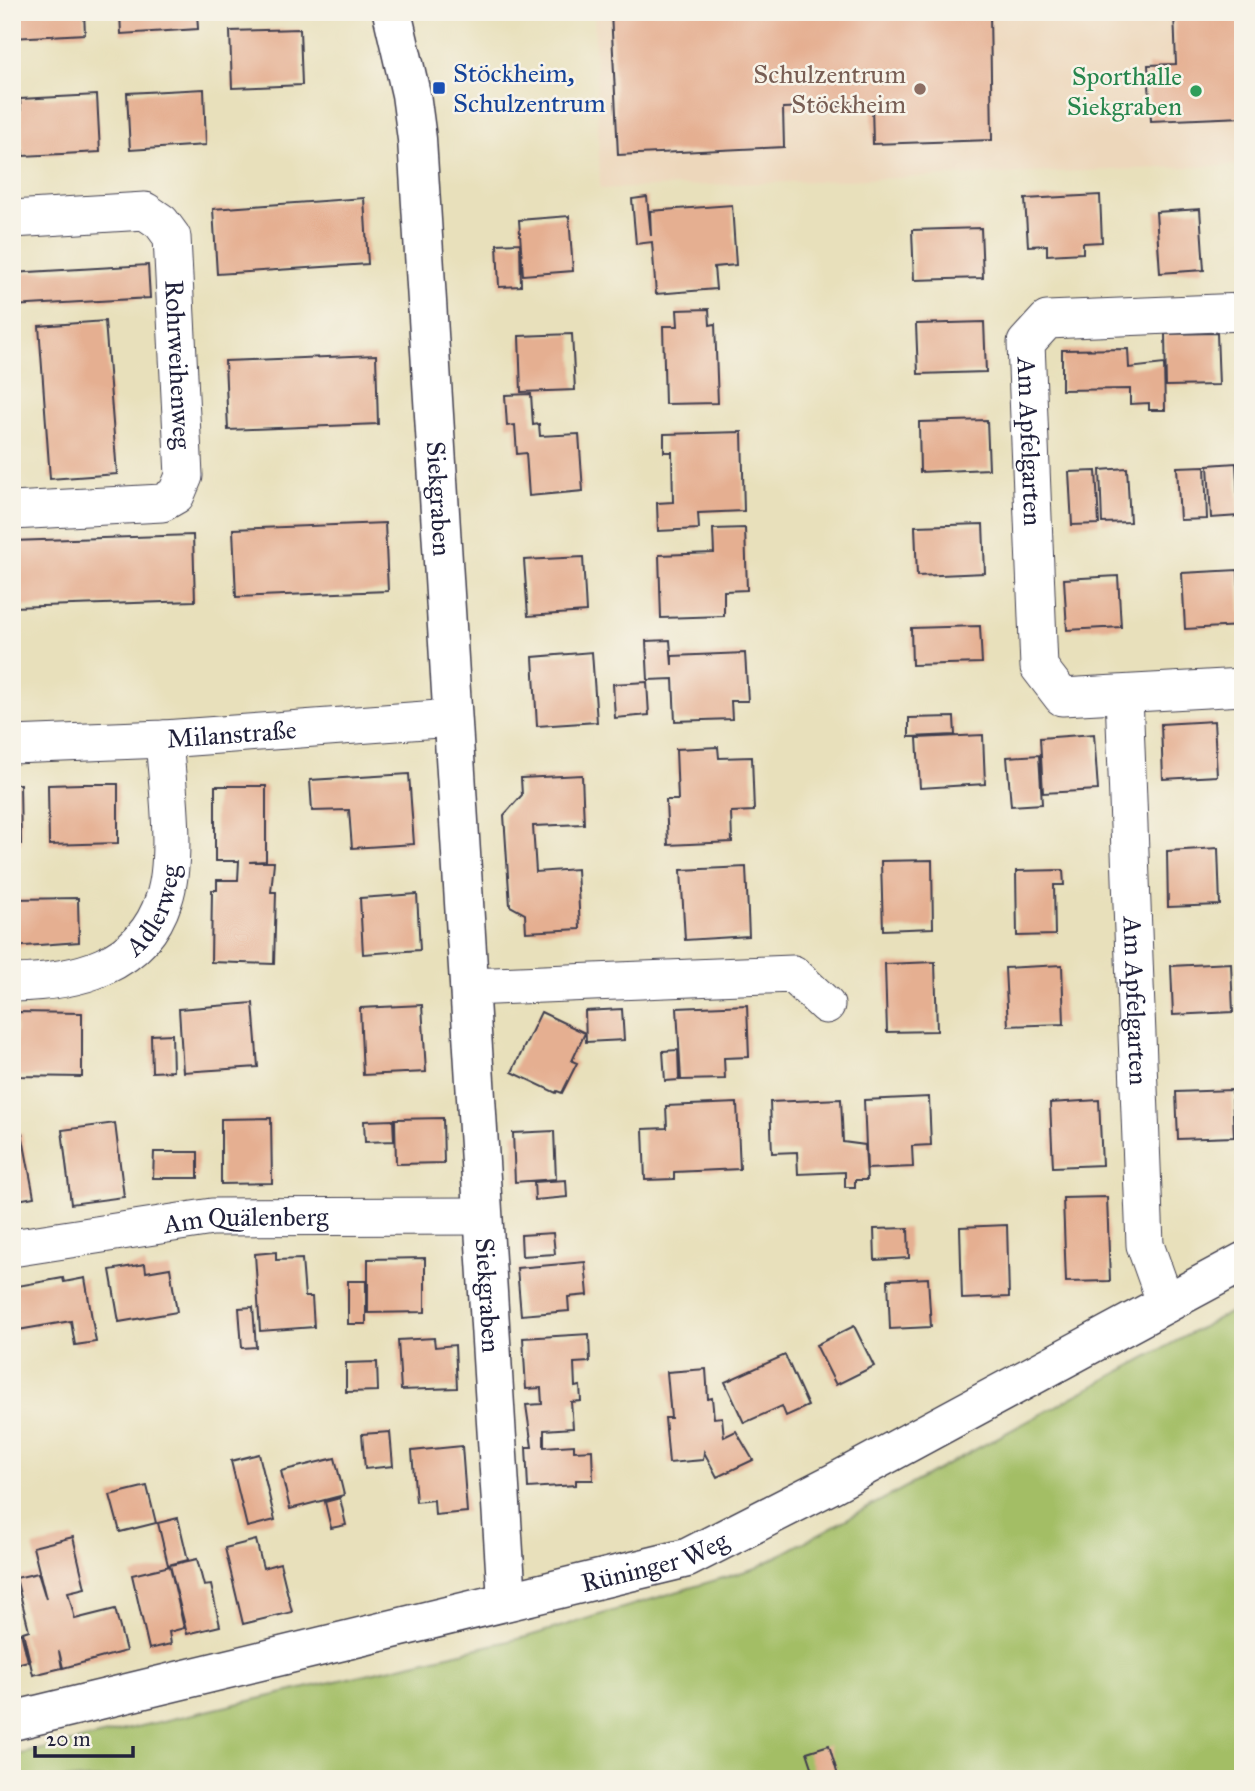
<svg xmlns="http://www.w3.org/2000/svg" width="1255" height="1791" font-family="'IM FELL Great Primer',serif">
  <style>
    .built { fill: #edd7bb }
    .green { fill: #a3be65; stroke: #627050; stroke-width: 2 }
    .building { fill: #e5af91 }
    .lines { fill: none; stroke-linecap: round; stroke-linejoin: round }
    .minor-casing { stroke: #403e4e; stroke-width: 39 }
    .tertiary-casing { stroke: #403e4e; stroke-width: 41 }
    .minor { stroke: #fff; stroke-width: 37 }
    .tertiary { stroke: #fff; stroke-width: 38 }
    .transit-dot { fill: #1a4fb4; stroke: #f7f3e8; stroke-width: 2.5 }
    .education-dot { fill: #8d6e63; stroke: #f7f3e8; stroke-width: 2.5 }
    .leisure-dot { fill: #2e9e5b; stroke: #f7f3e8; stroke-width: 2.5 }
    .labels { text-anchor: middle; dominant-baseline: central; stroke-width: 5; stroke-linejoin: round; paint-order: stroke }
    .transit-label { font-size: 26px; fill: #164399; stroke: #f7f3e8; text-anchor: start }
    .education-label { font-size: 26px; fill: #785e54; stroke: #f7f3e8; text-anchor: end }
    .leisure-label { font-size: 26px; fill: #27864d; stroke: #f7f3e8; text-anchor: end }
    .street-label { font-size: 26px; fill: #22223b; stroke: #f7f3e8 }
  </style>
  <rect width="100%" height="100%" fill="#f7f3e8"/>
  <filter id="ink" filterUnits="userSpaceOnUse"><feTurbulence type="fractalNoise" baseFrequency=".0143" numOctaves="2"/><feDisplacementMap in="SourceGraphic" scale="14" xChannelSelector="R" yChannelSelector="G"/><feConvolveMatrix kernelMatrix="1 2 1 2 8 2 1 2 1" color-interpolation-filters="sRGB"/></filter>
  <filter id="wash" filterUnits="userSpaceOnUse"><feTurbulence type="fractalNoise" baseFrequency=".00686" numOctaves="4" result="noise"/><feDisplacementMap in="SourceGraphic" scale="28" xChannelSelector="R" yChannelSelector="G"/><feGaussianBlur stdDeviation="1.57" result="paint"/><feColorMatrix in="noise" values="0 0 0 0 0 0 0 0 0 0 0 0 0 0 0 0 0 1.4 0 .05"/><feComposite in="paint" operator="in"/></filter>
  <g filter="url(#wash)">
    <rect width="100%" height="100%" fill="#e8e0bb"/>
    <path class="built" d="M594 12H1243V165L600 189Z"/>
    <path class="green" d="M1243 1305V1779H12V1756L526 1637 756 1568Z"/>
    <g id="blocks">
      <path class="building" d="M12 12H84L85 34 12 38Z
        M120 12H197L198 29 121 34Z
        M611 12H990L992 140 873 144 872 105 783 108 784 147 618 155Z
        M1174 12H1243V117L1151 121 1148 65 1176 64Z
        M300 29 302 85 232 88 230 31Z
        M204 89 206 145 130 150 127 93Z
        M97 95 100 152 23 156 20 99Z
        M1100 195 1102 242 1083 243V253L1047 255V245L1028 246 1025 199Z
        M647 197 651 236 650 211 732 205 736 265 714 267 716 289 656 294 652 242 636 244 632 199Z
        M364 198 368 264 217 274 213 209Z
        M1200 209 1204 270 1160 273 1156 212Z
        M569 216 573 271 523 275 519 220Z
        M981 228 983 278 914 280 912 230Z
        M520 243 521 286 499 287 497 244Z
        M148 265 150 298 12 306V273Z
        M709 309 710 325 715 324 718 403 665 404 663 326H678L677 310Z
        M105 321 117 474 50 479 39 326Z
        M984 322 986 372 918 374 916 324Z
        M1217 333 1219 385 1166 386 1165 334Z
        M572 334 575 390 521 392 519 336Z
        M1128 349 1129 368 1164 364 1165 410H1149V403L1130 404V389L1062 390V350Z
        M376 355 378 424 228 430 225 361Z
        M531 394 533 425 539 424 540 436 579 434 583 491 529 496 526 453 517 454 515 425 507 426 505 395Z
        M987 420 989 469 920 472 919 422Z
        M742 432 744 511 698 513 699 529 658 531 657 503 673 502 672 452H664V434Z
        M1236 463 1239 516 1211 518 1208 465Z
        M1205 466 1207 519 1180 520 1177 467Z
        M1127 468 1130 522 1102 523 1100 470Z
        M1096 471 1099 524 1072 525 1069 472Z
        M385 523 388 591 236 597 233 529Z
        M983 524 985 573 917 576 915 526Z
        M745 528 747 590 724 591V616L661 618 659 555 714 553 713 529Z
        M193 535 195 601 12 607V541Z
        M583 557 586 612 528 616 524 560Z
        M1238 570 1241 626 1185 629 1182 573Z
        M1118 576 1121 627 1067 630 1064 579Z
        M980 626 982 663 912 665 911 628Z
        M670 640 672 665V656L745 653 748 701H731L732 719 675 721 673 679 648 680 646 641Z
        M592 652 597 722 537 726 533 657Z
        M647 682 649 715 615 718 613 684Z
        M954 717 955 735 909 737V718Z
        M1214 721 1217 776 1163 779 1161 724Z
        M1094 734 1098 790 1043 793 1040 738Z
        M983 735 985 784 920 788 917 738Z
        M718 747 719 758 752 757 754 811 731 812 732 842 668 845 666 800H678L676 749Z
        M1039 755 1042 804 1011 806 1007 757Z
        M409 774 414 844 352 848 349 810 312 811 310 780Z
        M582 775 584 824 533 826 536 872 577 869 580 929 526 932 525 914 510 906 504 815 522 795 521 778Z
        M12 784H20L21 844H12Z
        M82 784H118V843L49 845 48 785Z
        M215 786H266V861L249 862H274L271 892H276L274 964 211 962 212 890H217V880H238L239 861H215Z
        M1218 848 1220 905 1168 907 1167 851Z
        M932 860 933 928 883 930 881 861Z
        M746 867 749 936 685 940 681 870Z
        M1063 870 1064 885H1054L1055 935 1017 936 1016 871Z
        M417 894 420 950 363 954 360 898Z
        M78 898 79 942 12 947V899Z
        M935 962 937 1031 887 1032 885 964Z
        M1231 963 1233 1012 1173 1015 1171 966Z
        M1062 965 1064 1024 1008 1026 1005 968Z
        M253 1003 258 1067 183 1072 179 1009Z
        M422 1005 426 1072 363 1075 360 1008Z
        M747 1005 749 1057 724 1058 725 1079 681 1080 677 1008Z
        M622 1009 624 1040 586 1042 585 1011Z
        M16 1012 82 1013V1077L16 1076Z
        M541 1012 585 1033 572 1061 577 1063 562 1093 557 1091 556 1093 512 1072Z
        M172 1034 173 1071 152 1072 151 1035Z
        M678 1050 679 1080 665 1081 663 1051Z
        M1232 1090 1234 1137 1178 1139 1176 1092Z
        M929 1097 931 1145 912 1146 913 1167 867 1169 864 1100Z
        M841 1099 843 1142 865 1145 867 1180H855V1187H845V1172L798 1174 797 1152 772 1153 770 1102Z
        M1099 1100 1102 1165 1053 1167 1050 1103Z
        M737 1103 740 1169 674 1172V1179L645 1180 643 1129 667 1128 666 1106Z
        M271 1118 272 1183 221 1184V1119Z
        M443 1118 444 1163 396 1164 395 1119Z
        M393 1120 394 1141 365 1142 364 1121Z
        M115 1123 124 1197 71 1204 62 1130Z
        M554 1131 556 1179 515 1182 513 1133Z
        M22 1133 34 1197 12 1201V1135Z
        M154 1152H198V1178H153Z
        M566 1180 567 1197 535 1200 534 1182Z
        M1107 1197 1110 1281 1066 1282 1063 1198Z
        M1007 1225 1009 1297 962 1299 960 1227Z
        M908 1228 909 1258 875 1260 874 1229Z
        M553 1233 555 1254 522 1256 521 1235Z
        M276 1252V1260L302 1259 305 1297H312L314 1327 260 1331 255 1254Z
        M425 1258V1312L368 1313V1259Z
        M585 1262 588 1295 568 1297 569 1311 521 1315 517 1268Z
        M145 1264 146 1272 170 1268 177 1312 119 1322 110 1270Z
        M63 1278 64 1282 85 1278 96 1342 75 1345 71 1321 12 1331V1287Z
        M928 1278 931 1327 890 1329 888 1280Z
        M348 1281H366V1324H348Z
        M253 1307 256 1347 242 1348 239 1308Z
        M854 1326 874 1366 836 1385 816 1345Z
        M589 1334 590 1362 574 1363 575 1387 580 1386 581 1401 571 1402 573 1428 544 1430V1447L574 1445V1451L592 1450 593 1480H576V1485L528 1488 526 1447H532L526 1405 542 1404 541 1388 526 1389 523 1338Z
        M434 1338 435 1347 455 1345 457 1388 401 1390 398 1340Z
        M785 1355 808 1406 786 1416 782 1406 744 1423 725 1382Z
        M377 1362 378 1391 346 1392V1363Z
        M706 1369 708 1399 712 1398 714 1418 722 1417 724 1437 736 1431 753 1460 717 1477 704 1452 703 1460 669 1463 665 1418H671L667 1372Z
        M390 1432 393 1466 365 1469 362 1434Z
        M462 1446 467 1512 435 1515 434 1500 416 1502 412 1451Z
        M259 1454 275 1520 247 1527 231 1461Z
        M335 1458 344 1495 290 1509 281 1471Z
        M147 1486 156 1523 120 1532 110 1495Z
        M340 1498 346 1525 331 1528 325 1502Z
        M178 1518 188 1560 168 1565 158 1523Z
        M73 1537 85 1588 68 1592 75 1619 115 1609 126 1651 63 1668 59 1651 62 1668 33 1675 23 1632 29 1630 16 1578 38 1573 46 1599 33 1547Z
        M256 1540 263 1568 280 1563 292 1612 243 1624 225 1548Z
        M197 1559 204 1586 211 1585 220 1626 187 1634 170 1565Z
        M170 1566 184 1628 169 1632 171 1644 149 1649 132 1575Z
        M21 1633 28 1661 12 1665V1636Z
        M829 1745 839 1779H816L807 1752Z"/>
    </g>
  </g>
  <g filter="url(#ink)">
    <use href="#blocks" fill-opacity="0" stroke="#403e4e" stroke-width="2"/>
    <g class="lines">
      <defs>
        <g id="minor">
          <path id="s1" d="M12 219 145 211 161 222 172 237 184 476 176 495 162 503 12 511"/>
          <path id="s2" d="M1243 312 1047 320 1026 343 1039 667 1062 697 1243 687"/>
          <path id="s3" d="M1124 695 1145 1245 1166 1304"/>
          <path id="s4" d="M12 745 164 739 452 718"/>
          <path id="s5" d="M12 983C75 982 142 968 164 899 178 858 167 783 164 739"/>
          <path d="M469 987 793 974 826 1005"/>
          <path id="s6" d="M12 1248 212 1217 483 1216"/>
        </g>
        <g id="tertiary">
          <path id="s7" d="M392 12 411 94 417 139 507 1601"/>
          <path id="s8" d="M12 1721 687 1558 832 1484 1243 1262"/>
        </g>
      </defs>
      <use href="#minor" class="minor-casing"/>
      <use href="#tertiary" class="tertiary-casing"/>
      <use href="#minor" class="minor"/>
      <use href="#tertiary" class="tertiary"/>
    </g>
  </g>
  <rect class="transit-dot" x="432" y="81" width="14" height="14" rx="3.5"/>
  <circle class="education-dot" cx="920" cy="89" r="7"/>
  <circle class="leisure-dot" cx="1196" cy="91" r="7"/>
  <g class="labels">
    <g class="transit-label">
      <text x="453" y="73">Stöckheim,<tspan x="453" dy="30">Schulzentrum</tspan></text>
    </g>
    <g class="education-label">
      <text x="906" y="74">Schulzentrum<tspan x="906" dy="30">Stöckheim</tspan></text>
    </g>
    <g class="leisure-label">
      <text x="1182" y="76">Sporthalle<tspan x="1182" dy="30">Siekgraben</tspan></text>
    </g>
    <g class="street-label">
      <text stroke="none"><textPath href="#s1" startOffset="299">Rohrweihenweg</textPath></text>
      <text stroke="none"><textPath href="#s2" startOffset="326">Am Apfelgarten</textPath></text>
      <text stroke="none"><textPath href="#s7" startOffset="490">Siekgraben</textPath></text>
      <text stroke="none"><textPath href="#s4" startOffset="220">Milanstraße</textPath></text>
      <text stroke="none"><textPath href="#s5" startOffset="173">Adlerweg</textPath></text>
      <text stroke="none"><textPath href="#s3" startOffset="306">Am Apfelgarten</textPath></text>
      <text stroke="none"><textPath href="#s6" startOffset="236">Am Quälenberg</textPath></text>
      <text stroke="none"><textPath href="#s7" startOffset="1288">Siekgraben</textPath></text>
      <text stroke="none"><textPath href="#s8" startOffset="662">Rüninger Weg</textPath></text>
    </g>
  </g>
  <rect width="1255" height="1791" fill="none" stroke="#f7f3e8" stroke-width="42"/>
  <path d="M35 1746v10h98v-10" fill="none" stroke="#22223b" stroke-width="3.5"/>
  <text x="46" y="1746" font-size="21" fill="#22223b" stroke="#f7f3e8" stroke-width="5" paint-order="stroke">20 m</text>
</svg>
